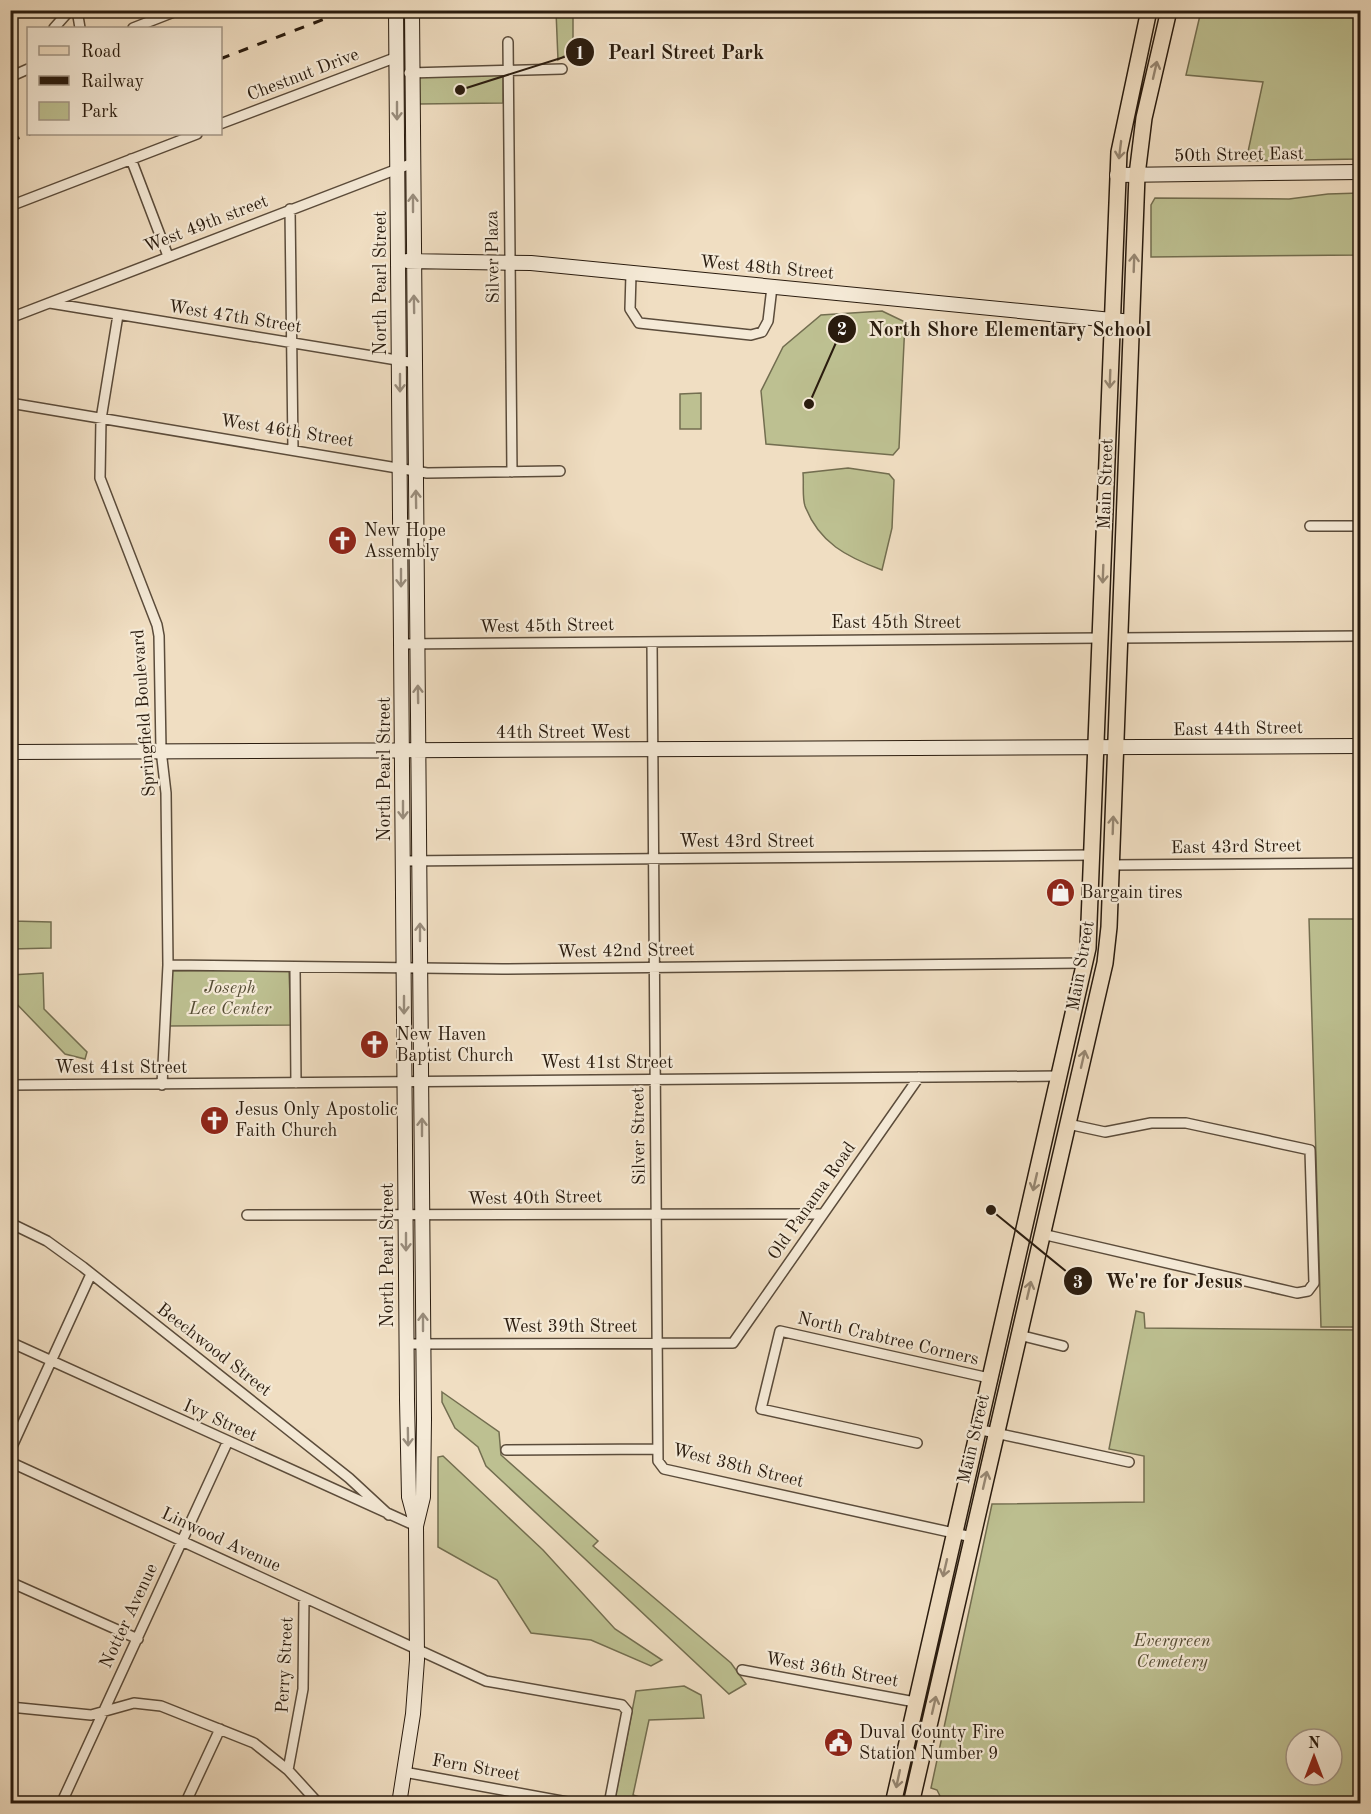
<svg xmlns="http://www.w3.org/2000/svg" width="1371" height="1814" font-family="'Old Standard TT',serif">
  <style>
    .green { fill: #bdc091; stroke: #736e50; stroke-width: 1.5; fill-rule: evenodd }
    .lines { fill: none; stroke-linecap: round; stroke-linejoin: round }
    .street-casing { stroke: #5b4c3b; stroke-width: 12 }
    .secondary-casing { stroke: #291b0e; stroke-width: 16 }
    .primary-casing { stroke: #291b0e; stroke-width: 18 }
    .street { stroke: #f5ead7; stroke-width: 9 }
    .secondary { stroke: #f5ead7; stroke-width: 14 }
    .primary { stroke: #f0dec2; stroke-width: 15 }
    .rail { stroke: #291b0e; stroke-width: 3; stroke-dasharray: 10 10; stroke-linecap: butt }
    .oneway { stroke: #968671 }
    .oneway2 { stroke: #998d7d }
    .labels { text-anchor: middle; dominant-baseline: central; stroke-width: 4.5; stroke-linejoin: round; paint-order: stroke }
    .street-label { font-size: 18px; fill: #291b0e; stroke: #f5ead7 }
    .poi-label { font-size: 18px; fill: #291b0e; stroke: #f5ead7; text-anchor: start }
    .park-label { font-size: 18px; font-style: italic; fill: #554d35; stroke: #f5ead7 }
    .leader { fill: none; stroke: #291b0e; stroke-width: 2 }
    .callout-dot { fill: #291b0e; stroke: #f5ead7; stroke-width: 2 }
    .mark-label { font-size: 18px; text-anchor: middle; font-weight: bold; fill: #fff }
    .callout-label { font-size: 20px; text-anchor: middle; font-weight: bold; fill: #291b0e; stroke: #f5ead7; stroke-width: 4.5; stroke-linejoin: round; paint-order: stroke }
  </style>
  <rect width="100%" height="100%" fill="#f0dec2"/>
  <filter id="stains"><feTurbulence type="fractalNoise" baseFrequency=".00333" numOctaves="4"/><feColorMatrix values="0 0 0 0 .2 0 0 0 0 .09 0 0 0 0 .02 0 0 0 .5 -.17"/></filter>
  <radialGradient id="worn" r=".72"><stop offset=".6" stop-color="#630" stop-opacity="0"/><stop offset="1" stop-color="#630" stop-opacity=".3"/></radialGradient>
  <path class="green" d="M1349 10 1360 15V159L1246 161 1263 82 1186 75 1201 11Z
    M556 11H573V50L558 60Z
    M503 74V103L418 104V77Z
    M1360 193V255L1151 257V205L1155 198 1289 199 1328 194Z
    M882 311 905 322 899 448 893 455 766 444 761 391 783 347 821 315Z
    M701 393V429H680V394Z
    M848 468 889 474 894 480 892 528 882 570C847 557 819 543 805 506 802 497 804 483 803 473Z
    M11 882 12 921 51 922V948L11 949Z
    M1309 919H1360V1327H1321Z
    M289 970 291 1025 169 1026 170 971Z
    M43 973 44 1009 87 1052 85 1059 65 1054 11 998V975Z
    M1136 1311 1144 1313 1145 1328 1360 1330V1803L944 1804 937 1790 931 1788 992 1504 1144 1502V1456L1109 1449ZM1296 1739H1332V1775H1296Z
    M442 1392 499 1432 501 1455 598 1541 593 1546 731 1663 746 1684 729 1694 486 1466 478 1447 455 1428 442 1402Z
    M443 1456 543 1550 615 1629 662 1660 651 1666 591 1640 531 1633 497 1580 438 1547V1457Z
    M684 1686 701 1695 704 1718 649 1720 633 1795 659 1803H614L636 1691Z"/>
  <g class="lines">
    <defs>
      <path id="street" d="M77 10 80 28
        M54 28 70 10
        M133 28 179 10
        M508 42 512 472
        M409 73 562 69
        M10 77 28 69
        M220 124 397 57
        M131 159 168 256
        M10 206 197 134
        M290 209 293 449
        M631 274 630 309 639 323 751 335 762 332 768 321 772 287
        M50 303 415 363
        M118 315 101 419 100 478 157 625 159 636 161 750 166 793 168 965 162 1085
        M10 318 413 163
        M10 403 427 473 560 471
        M1310 526H1360
        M1119 638 1360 636
        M652 642 658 1461 664 1469 972 1537
        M402 644 1100 638
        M403 861 1092 855
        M1111 865 1360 863
        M168 965 502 969 1085 963
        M295 969 296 1083
        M10 1085 1060 1076
        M247 1215 823 1214
        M10 1223 47 1241 83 1267 349 1478 389 1515
        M1042 1234 1297 1293 1308 1291 1314 1283 1310 1150 1186 1123H1151L1105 1132 1068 1124
        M1019 1335 1063 1346
        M10 1342 416 1526
        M407 1344 733 1343 919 1077
        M977 1429 1129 1462
        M917 1443 761 1409 780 1331 989 1378
        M506 1450 657 1449
        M10 1451 91 1274
        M10 1462 486 1681 622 1705 627 1711 609 1804
        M10 1582 138 1639
        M742 1670 915 1702
        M10 1707 91 1715 134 1703 161 1706 254 1743 288 1770 319 1804
        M288 1770 303 1689 304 1598
        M404 1772 578 1804
        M61 1804 227 1443
        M185 1804 220 1729"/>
      <path id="secondary" d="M396 10 407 1400 409 1497 416 1523
        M1117 175 1360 172
        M407 261 531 263 1132 322
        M10 752 1360 746
        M399 1804 413 1714 417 1660 416 1526 423 1497 424 1419 412 10"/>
      <path id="primary" d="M893 1804 1088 948 1119 152 1149 10
        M911 1804 1105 963 1109 927 1137 175 1144 118 1169 10"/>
    </defs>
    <use href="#street" class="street-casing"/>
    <use href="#secondary" class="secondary-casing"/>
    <use href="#primary" class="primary-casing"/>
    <use href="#street" class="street"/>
    <use href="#secondary" class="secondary"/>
    <use href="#primary" class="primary"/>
    <path class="rail" d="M220 59 348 10
      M10 141 30 134"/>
  </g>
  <defs><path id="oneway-shaft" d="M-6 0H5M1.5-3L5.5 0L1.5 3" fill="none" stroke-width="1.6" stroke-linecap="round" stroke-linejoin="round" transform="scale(1.5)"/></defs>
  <g class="oneway">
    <use href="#oneway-shaft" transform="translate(1155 70) rotate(-77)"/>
    <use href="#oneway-shaft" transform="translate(1120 150) rotate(97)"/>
    <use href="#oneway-shaft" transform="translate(1134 263) rotate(-88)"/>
    <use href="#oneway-shaft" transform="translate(1110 379) rotate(92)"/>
    <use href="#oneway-shaft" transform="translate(1103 574) rotate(92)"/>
    <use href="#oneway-shaft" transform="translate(1113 825) rotate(-88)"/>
    <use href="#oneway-shaft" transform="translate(1083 1059) rotate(-77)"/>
    <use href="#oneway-shaft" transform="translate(1035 1182) rotate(103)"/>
    <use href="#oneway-shaft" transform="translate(1029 1290) rotate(-77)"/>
    <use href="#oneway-shaft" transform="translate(985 1480) rotate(-77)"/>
    <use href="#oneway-shaft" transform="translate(945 1568) rotate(103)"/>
    <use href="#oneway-shaft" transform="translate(934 1705) rotate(-77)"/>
    <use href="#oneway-shaft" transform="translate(898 1779) rotate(102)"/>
  </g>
  <g class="oneway2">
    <use href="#oneway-shaft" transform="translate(397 111) rotate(90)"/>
    <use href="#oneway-shaft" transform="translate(413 203) rotate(-90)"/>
    <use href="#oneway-shaft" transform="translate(414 304) rotate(-91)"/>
    <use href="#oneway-shaft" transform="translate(400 383) rotate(90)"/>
    <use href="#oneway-shaft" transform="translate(416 499) rotate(-91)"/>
    <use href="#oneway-shaft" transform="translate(401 578) rotate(90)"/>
    <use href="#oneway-shaft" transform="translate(418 694) rotate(-91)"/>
    <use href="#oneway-shaft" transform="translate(403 810) rotate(90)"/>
    <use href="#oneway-shaft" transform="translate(420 932) rotate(-90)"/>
    <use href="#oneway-shaft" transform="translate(404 1005) rotate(90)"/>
    <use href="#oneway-shaft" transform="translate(422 1127) rotate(-90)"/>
    <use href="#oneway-shaft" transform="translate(406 1242) rotate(90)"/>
    <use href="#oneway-shaft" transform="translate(423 1322) rotate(-90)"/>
    <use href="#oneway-shaft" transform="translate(408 1437) rotate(89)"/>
  </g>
  <defs>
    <symbol id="church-disc" viewBox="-11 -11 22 22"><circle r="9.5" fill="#8f2418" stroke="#f5ead7"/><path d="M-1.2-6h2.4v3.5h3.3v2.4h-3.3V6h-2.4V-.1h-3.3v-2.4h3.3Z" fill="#fff"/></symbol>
    <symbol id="shop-disc" viewBox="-11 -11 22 22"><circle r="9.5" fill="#8f2418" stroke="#f5ead7"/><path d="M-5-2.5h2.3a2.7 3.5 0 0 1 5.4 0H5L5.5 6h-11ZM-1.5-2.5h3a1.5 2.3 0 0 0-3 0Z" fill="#fff"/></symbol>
    <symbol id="civic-disc" viewBox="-11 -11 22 22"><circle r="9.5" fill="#8f2418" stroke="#f5ead7"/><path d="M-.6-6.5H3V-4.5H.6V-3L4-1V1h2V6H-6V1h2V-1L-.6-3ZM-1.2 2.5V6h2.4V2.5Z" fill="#fff"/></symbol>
  </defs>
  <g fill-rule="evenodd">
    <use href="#church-disc" x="326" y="524" width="33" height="33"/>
    <use href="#shop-disc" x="1044" y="876" width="33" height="33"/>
    <use href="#church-disc" x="358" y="1028" width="33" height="33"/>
    <use href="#church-disc" x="198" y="1104" width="33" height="33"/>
    <use href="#civic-disc" x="822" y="1726" width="33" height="33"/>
  </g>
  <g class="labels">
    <g class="street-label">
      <text transform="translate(303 75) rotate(-21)">Chestnut Drive</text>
      <text transform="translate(1239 155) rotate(-1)">50th Street East</text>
      <text transform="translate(206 224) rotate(-21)">West 49th street</text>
      <text transform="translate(493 257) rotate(-91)">Silver Plaza</text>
      <text transform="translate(767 268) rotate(5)">West 48th Street</text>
      <text transform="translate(381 283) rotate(-90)">North Pearl Street</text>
      <text transform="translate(235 317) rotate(9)">West 47th Street</text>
      <text transform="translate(287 431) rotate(9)">West 46th Street</text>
      <text transform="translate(1106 484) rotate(-88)">Main Street</text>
      <text x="896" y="623">East 45th Street</text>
      <text transform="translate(547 626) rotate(-1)">West 45th Street</text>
      <text transform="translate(144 713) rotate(-94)">Springfield Boulevard</text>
      <text transform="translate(1238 729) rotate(-1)">East 44th Street</text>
      <text x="563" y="733">44th Street West</text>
      <text transform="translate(385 769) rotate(-90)">North Pearl Street</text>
      <text x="747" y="842">West 43rd Street</text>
      <text transform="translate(1236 847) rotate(-1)">East 43rd Street</text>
      <text transform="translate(626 951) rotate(-1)">West 42nd Street</text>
      <text transform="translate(1081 966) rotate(-80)">Main Street</text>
      <text x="607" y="1063">West 41st Street</text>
      <text x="121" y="1068">West 41st Street</text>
      <text transform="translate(639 1136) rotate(-91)">Silver Street</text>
      <text transform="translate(535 1198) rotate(-1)">West 40th Street</text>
      <text transform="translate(812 1201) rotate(-55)">Old Panama Road</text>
      <text transform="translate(388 1255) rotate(-90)">North Pearl Street</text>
      <text x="570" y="1327">West 39th Street</text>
      <text transform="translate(888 1339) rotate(13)">North Crabtree Corners</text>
      <text transform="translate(214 1350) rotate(38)">Beechwood Street</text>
      <text transform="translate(220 1421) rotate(24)">Ivy Street</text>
      <text transform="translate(974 1439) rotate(-77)">Main Street</text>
      <text transform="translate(738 1466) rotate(14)">West 38th Street</text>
      <text transform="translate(221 1540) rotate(25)">Linwood Avenue</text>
      <text transform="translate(129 1616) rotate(-65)">Notter Avenue</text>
      <text transform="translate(285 1665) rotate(-87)">Perry Street</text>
      <text transform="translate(832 1670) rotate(10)">West 36th Street</text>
      <text transform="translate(476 1768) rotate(10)">Fern Street</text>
    </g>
    <g class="poi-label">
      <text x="364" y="531">New Hope<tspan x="364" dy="21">Assembly</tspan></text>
      <text x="1081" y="893">Bargain tires</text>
      <text x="396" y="1035">New Haven<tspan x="396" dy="21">Baptist Church</tspan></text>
      <text x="235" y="1110">Jesus Only Apostolic<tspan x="235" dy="21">Faith Church</tspan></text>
      <text x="859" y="1733">Duval County Fire<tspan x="859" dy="21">Station Number 9</tspan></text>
    </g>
    <g class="park-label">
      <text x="230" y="988">Joseph<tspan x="230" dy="21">Lee Center</tspan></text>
      <text x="1172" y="1641">Evergreen<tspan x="1172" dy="21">Cemetery</tspan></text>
    </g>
  </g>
  <path class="leader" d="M460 90L580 52M809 404L842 329M991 1210L1078 1281"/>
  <g class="callout-dot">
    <circle cx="460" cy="90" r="6"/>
    <circle cx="809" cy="404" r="6"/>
    <circle cx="991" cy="1210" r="6"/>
    <circle cx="580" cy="52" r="15"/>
    <circle cx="842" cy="329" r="15"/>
    <circle cx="1078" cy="1281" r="15"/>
  </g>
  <g class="mark-label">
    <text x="580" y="59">1</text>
    <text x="842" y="335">2</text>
    <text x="1078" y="1288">3</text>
  </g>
  <g class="callout-label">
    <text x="686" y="59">Pearl Street Park</text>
    <text x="1010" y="336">North Shore Elementary School</text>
    <text x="1174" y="1288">We're for Jesus</text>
  </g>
  <rect width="1371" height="1814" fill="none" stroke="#f0dec2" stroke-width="36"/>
  <rect x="12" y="12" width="1347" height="1790" fill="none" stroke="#291b0e" stroke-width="3"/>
  <rect x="18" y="18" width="1335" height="1778" fill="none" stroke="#291b0e" stroke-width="1.5"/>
  <rect x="27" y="27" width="195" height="108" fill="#f5ead7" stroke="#a39787" stroke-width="1.5"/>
  <rect x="39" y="46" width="30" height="9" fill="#f0dec2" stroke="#a39787" stroke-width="1.5"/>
  <text x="81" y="57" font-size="18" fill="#291b0e">Road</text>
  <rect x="39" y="76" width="30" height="9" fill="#291b0e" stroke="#a39787" stroke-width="1.5"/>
  <text x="81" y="87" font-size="18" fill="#291b0e">Railway</text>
  <rect x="39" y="102" width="30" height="18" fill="#bdc091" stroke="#a39787" stroke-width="1.5"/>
  <text x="81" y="117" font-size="18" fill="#291b0e">Park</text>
  <g transform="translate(1314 1757)"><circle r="28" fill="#f5ead7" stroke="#a39787" stroke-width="1.5"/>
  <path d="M0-4.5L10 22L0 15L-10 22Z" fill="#8f2418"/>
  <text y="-9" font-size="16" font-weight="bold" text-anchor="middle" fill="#291b0e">N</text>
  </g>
  <rect width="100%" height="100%" filter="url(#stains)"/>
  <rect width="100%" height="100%" fill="url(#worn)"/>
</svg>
